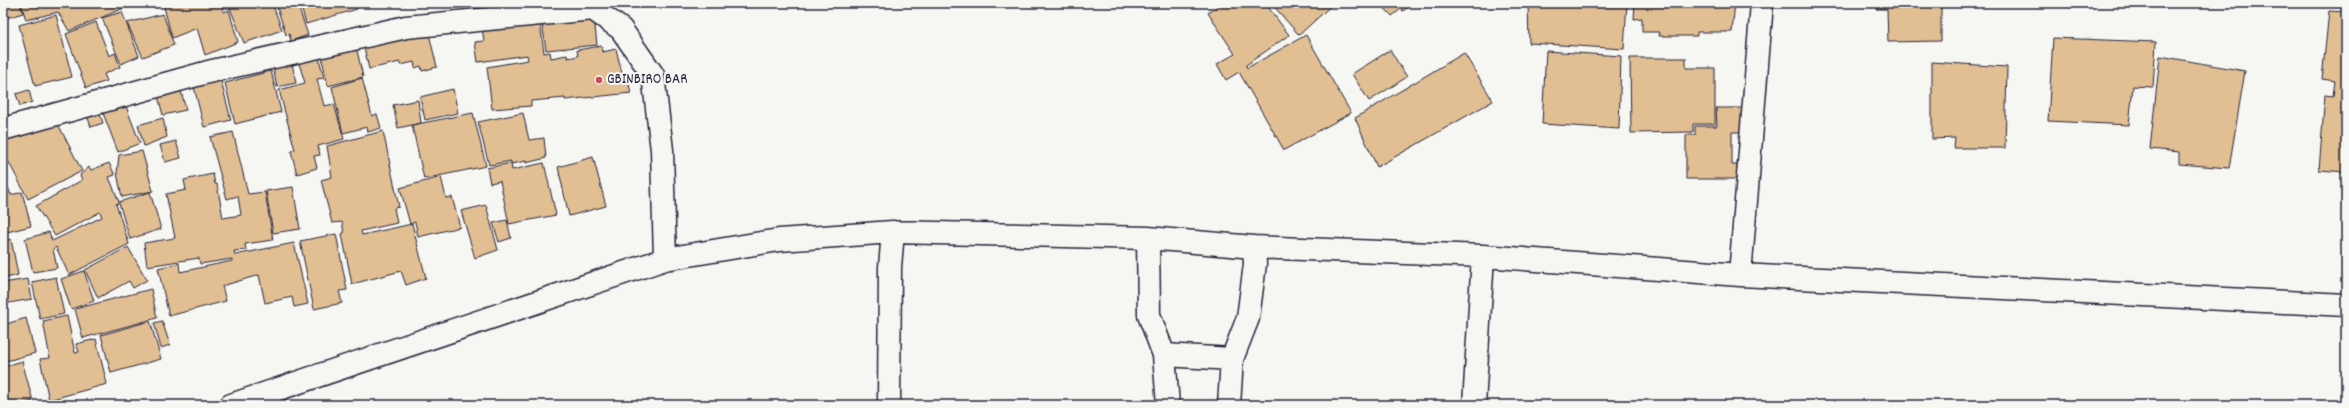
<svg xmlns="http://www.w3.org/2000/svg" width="2349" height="408" font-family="Dekko,sans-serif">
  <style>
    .building { fill: #e1bf93; stroke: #22223b }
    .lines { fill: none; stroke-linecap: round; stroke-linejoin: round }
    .minor-casing { stroke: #22223b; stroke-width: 25 }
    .minor { stroke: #f6f6f2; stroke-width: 22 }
    .poi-dot { fill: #d1495b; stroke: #f6f6f2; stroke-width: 1.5 }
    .labels { text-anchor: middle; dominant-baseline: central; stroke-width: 4; stroke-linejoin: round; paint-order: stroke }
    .poi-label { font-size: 15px; fill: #22223b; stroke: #f6f6f2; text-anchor: start }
  </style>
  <rect width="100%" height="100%" fill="#f6f6f2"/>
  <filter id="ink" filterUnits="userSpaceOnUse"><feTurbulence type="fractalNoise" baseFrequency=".025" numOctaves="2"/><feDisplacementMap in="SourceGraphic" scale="8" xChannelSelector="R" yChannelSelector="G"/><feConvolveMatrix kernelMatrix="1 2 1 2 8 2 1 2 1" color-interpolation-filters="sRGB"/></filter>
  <g filter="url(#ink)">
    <path class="building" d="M3 3H20L23 13 3 19Z
      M21 3H128L129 6 69 31 58 12 26 20Z
      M163 3H222L224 12 229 10 238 42 205 55 197 28 172 38Z
      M228 3H272L282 30 244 43Z
      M286 3 287 6 297 3 308 35 291 41 289 34 286 35 276 4Z
      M300 3H355L357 9 306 24Z
      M1223 3H1265L1289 35 1246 65 1247 68 1306 35 1351 113 1284 150 1239 72 1226 80 1217 64 1235 54 1208 13Z
      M1271 3H1334L1299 35Z
      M1380 3H1414L1403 11 1401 9 1392 16Z
      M1528 3H1627L1624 49 1529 43Z
      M1635 3H1735L1732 32H1697V36H1659L1660 32H1642V18L1634 19Z
      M1876 3H1941V41L1888 42 1887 9H1876Z
      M2329 11 2346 12V172L2319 170 2325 95 2333 96 2335 81 2322 79Z
      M122 12 139 56 121 64 102 18Z
      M163 14 174 45 143 57 127 23Z
      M56 15 72 77 35 86 19 25Z
      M594 17 597 45 546 50 542 22Z
      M96 22 109 56 115 53 120 67 104 74 107 81 86 88 66 34Z
      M540 22 544 53 550 52 551 58 567 55 568 58 578 56 577 50 601 46 603 52 616 49 624 81 628 80 631 93 565 100V98L531 101V106L492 109 487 67 528 60 527 55 478 62 475 42 484 41 482 28Z
      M428 30 437 67 422 71 421 66 415 68 414 62 400 65V62L369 69 364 47Z
      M2053 38 2156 42 2153 87 2133 86 2129 125 2048 121Z
      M356 46 363 77 328 86 321 55Z
      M1390 50 1407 77 1369 101 1352 74Z
      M1546 51 1621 56 1619 129 1542 124Z
      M1464 53 1493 101 1377 167 1355 118Z
      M318 55 324 78 317 79 324 106 334 104 344 139 318 146 320 155 314 156 317 168 297 174 291 151 295 150 279 90 305 83 298 60Z
      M2160 56 2245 71 2229 168 2179 164V152L2150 149Z
      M291 58 296 83 277 87 272 63Z
      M1630 58H1686V68H1715V124H1693V132L1631 133Z
      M1932 62 2007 67 2005 148H1954L1955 138 1932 139Z
      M271 71 281 112 235 124 225 83Z
      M220 77 231 120 204 127 193 83Z
      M362 78 372 116 377 114 381 128 368 132 367 127 343 133 332 87Z
      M453 89 458 113 425 120 420 97Z
      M29 90 32 102 20 106 16 94Z
      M181 91 186 110 163 115 158 96Z
      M418 100 421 123 398 128 393 105Z
      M125 104 140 143 118 152 103 113Z
      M98 108 103 123 91 127 86 112Z
      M1716 108H1742V132H1732V165H1738L1737 179H1686V135H1695V126H1717Z
      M473 113 486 166 424 179 412 125Z
      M523 113 529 140 544 138 546 158 526 163V161L511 164V161L489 165 478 122Z
      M163 118 167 137 144 146 138 125Z
      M57 122 82 171 28 199 3 151V141L37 123Z
      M383 131 399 207 394 208 397 223 361 231 362 235 412 224 426 278 406 285 401 271 352 284 342 234 344 233 342 222 332 223 321 180 332 177 327 146Z
      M233 132 248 194 265 192 273 240 245 244 246 250 234 251 235 255 294 243 308 304 294 307 292 297 265 303 259 275 222 286 226 301 169 316 158 268 179 263 180 272 232 261V259L200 264 199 258 147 266 144 243 175 238 166 194 186 190 184 180 213 174 215 184H217L223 218 241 215 238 196 227 199 210 137Z
      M176 141 181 158 165 162 160 145Z
      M142 151 153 191 122 197 117 173 119 155Z
      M593 157 606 206 569 216 558 167Z
      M109 163 115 175 109 177 119 202 150 192 161 229 130 239 119 203 116 204 129 244 69 275 56 247 53 249 57 268 33 272 25 239 49 232 52 241 102 217 100 212 55 236 36 206 82 180 80 175 89 167 91 170Z
      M511 163 512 170 544 163 556 215 509 224 500 181 490 183 487 168Z
      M441 177 446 198 452 197 460 227 418 237 415 222 410 224 400 188Z
      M7 185 11 195 22 192 31 226 3 233V186Z
      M293 187 300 229 273 233 266 191Z
      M486 205 498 250 475 258 461 211Z
      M507 220 511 238 499 242 493 223Z
      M336 234 347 290 339 291 342 303 314 309 300 241Z
      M11 239 18 275 3 279V241Z
      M128 247 147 280 133 288 129 281 98 298 85 270Z
      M84 271 94 301 71 309 61 279Z
      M56 277 64 314 40 319 32 282Z
      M28 279 32 299 3 304V283Z
      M151 289 157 318 83 338 75 309Z
      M67 316 75 353 79 352 76 344 96 339 107 384 49 400 40 359 50 358 43 321Z
      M26 318 35 353 3 362V325Z
      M150 321 161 359 111 373 101 335Z
      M162 321 170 345 161 348 154 323Z
      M22 361 33 401 18 405H3V367Z"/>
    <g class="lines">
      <defs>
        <path id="minor" d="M3 129 208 72 406 27 593 9 621 29 653 75 662 150 665 259
          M1148 238 1149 315 1164 355 1168 405
          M1740 275 1762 3
          M1164 355 1232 359
          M231 405 665 259 779 240 893 232 1148 238 1254 247 1483 256 1740 275 2346 305
          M889 405 890 267 893 232
          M1229 405 1232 359 1248 318 1255 264 1254 247
          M1474 405 1483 256"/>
      </defs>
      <use href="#minor" class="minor-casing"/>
      <use href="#minor" class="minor"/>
    </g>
  </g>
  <circle class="poi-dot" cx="599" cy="80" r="4"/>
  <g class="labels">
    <g class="poi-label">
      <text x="607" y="80">GBINBIRO BAR</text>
    </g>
  </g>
  <rect width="2349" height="408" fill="none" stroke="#f6f6f2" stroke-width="16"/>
  <rect x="8" y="8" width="2333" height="392" fill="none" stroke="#22223b" stroke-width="1.5" filter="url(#ink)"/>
</svg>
